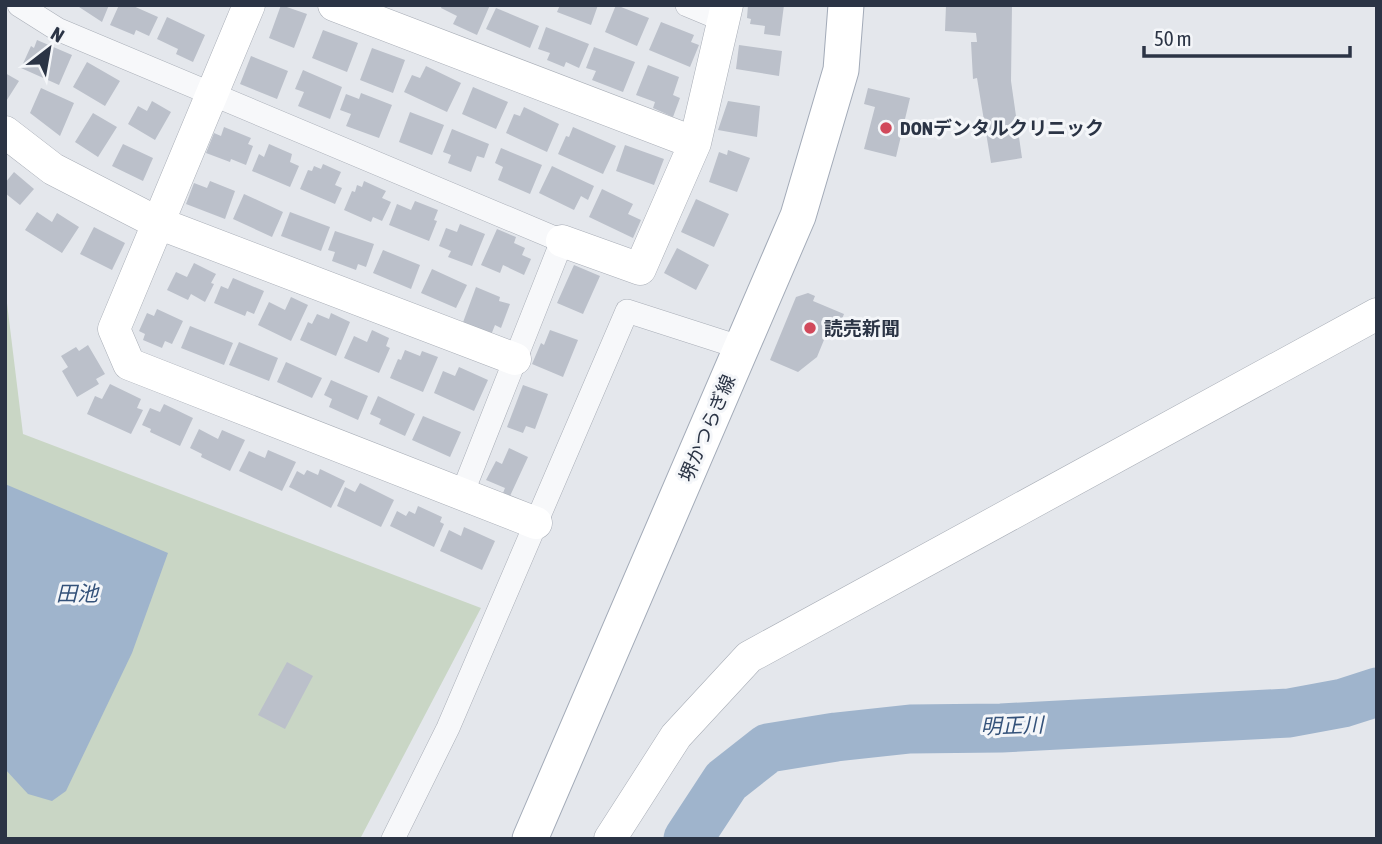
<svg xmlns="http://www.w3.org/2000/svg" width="1382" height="844" font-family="'Asap Condensed','Noto Sans JP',sans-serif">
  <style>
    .green { fill: #c9d6c5 }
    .water { fill: #9fb4cc }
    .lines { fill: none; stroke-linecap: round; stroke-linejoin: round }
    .river { stroke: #9fb4cc; stroke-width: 49 }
    .building { fill: #bbc0ca }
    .street-casing { stroke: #a9aeb7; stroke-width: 24 }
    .secondary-casing { stroke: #a9aeb7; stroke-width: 33 }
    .primary-casing { stroke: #a3abb8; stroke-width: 37 }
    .street { stroke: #f7f8fa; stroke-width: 23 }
    .secondary { stroke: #fff; stroke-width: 32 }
    .primary { stroke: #fff; stroke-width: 35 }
    .poi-dot { fill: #d1495b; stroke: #f4f6f9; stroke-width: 2.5 }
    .labels { text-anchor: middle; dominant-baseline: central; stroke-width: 6; stroke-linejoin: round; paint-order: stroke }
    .poi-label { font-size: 19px; font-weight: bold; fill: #2b3445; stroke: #f4f6f9; text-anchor: start }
    .street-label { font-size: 19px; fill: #2b3445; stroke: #f4f6f9 }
    .water-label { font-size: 21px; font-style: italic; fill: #34527a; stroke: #f4f6f9 }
  </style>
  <rect width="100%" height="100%" fill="#e4e7ec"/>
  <path class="green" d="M5 287 23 434 481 608 360 839H5Z"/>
  <path class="water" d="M5 484 168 553 132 653 66 791 52 801 28 794 5 769Z"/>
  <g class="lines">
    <path class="river" d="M688 839 726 781 768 748 836 737 910 729 1001 728 1289 713 1343 703 1377 692"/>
  </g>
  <path class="building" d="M76 5H109L102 22Z
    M119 5H131L158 17 149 36 136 30 134 35 110 25Z
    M281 5 307 14 294 48 269 38Z
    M442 5H490L477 35 453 24 457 16 441 8Z
    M560 5H598L591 25 557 12Z
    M616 5 649 18 637 46 605 32Z
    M748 5H784L780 36 764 34 765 26 750 24 751 19 747 18Z
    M946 5H1012L1011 81 1022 158 991 163 977 78 973 79 971 42H977L976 33 945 31Z
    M496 8 539 26 530 48 486 29Z
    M167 17 205 35 193 62 176 54 178 49 157 39Z
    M661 22 694 35 691 42 699 45 690 67 649 50Z
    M546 27 589 44 579 68 566 62 564 67 547 60 550 53 538 49Z
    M323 30 358 43 347 72 312 58Z
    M37 40 72 55 59 85 21 68 31 46 34 48Z
    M739 45 782 51 779 76 736 69Z
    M594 47 635 62 623 92 592 80 596 71 586 68Z
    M372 48 405 60 393 93 360 80Z
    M251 56 288 71 277 99 240 84Z
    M87 62 120 81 105 106 73 87Z
    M648 65 679 77 673 95 680 98 673 117 653 108 655 102 636 95Z
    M426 66 461 83 447 112 404 92 412 75 420 78Z
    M303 70 342 87 330 119 298 106 304 92 295 89Z
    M5 73 19 81 5 103Z
    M473 87 508 102 496 129 462 114Z
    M41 88 74 103 60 136 30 113Z
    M868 88 910 98 896 157 864 149 875 107 864 104Z
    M361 93 392 105 379 138 346 126 351 114 340 110 346 94 359 99Z
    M152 101 171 112 155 140 128 124 138 106 147 111Z
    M728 101 760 106 757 137 718 130Z
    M524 107 559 124 547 152 506 133 514 114 520 116Z
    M410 112 444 125 432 155 399 142Z
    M93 113 117 127 98 157 75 142Z
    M224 127 251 138 248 144 253 146 246 165 231 159 230 162 206 153 214 133 221 136Z
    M573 127 616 146 603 174 558 154 566 136 569 137Z
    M452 129 489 144 484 158 477 156 471 172 448 163 451 155 443 152Z
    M123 144 153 158 143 181 112 166Z
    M269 144 292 154 290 162 299 166 290 187 252 171 259 154 264 157Z
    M625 145 664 159 654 185 616 171Z
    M501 148 542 165 530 194 498 180 503 167 495 163Z
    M728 150 750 158 737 192 709 182 719 152 727 155Z
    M323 164 341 172 335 185 342 188 335 204 300 189 308 170 312 171 314 166 321 169Z
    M552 166 594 186 588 200 581 196 574 210 539 193Z
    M14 172 34 189 20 205 5 193V183Z
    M210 181 235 191 225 219 186 204 194 183 207 188Z
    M364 181 386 191 382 198 391 202 382 221 373 217 371 222 344 210 352 191 355 192 357 185 362 187Z
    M602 189 633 204 628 214 641 220 633 238 589 217Z
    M244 194 283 212 272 237 233 219Z
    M696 199 729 214 714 247 681 232Z
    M415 201 438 210 434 220 437 221 429 241 389 225 397 204 411 210Z
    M37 212 52 222 57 213 79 227 62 253 25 230Z
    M290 212 330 227 321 251 281 236Z
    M460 224 485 234 472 266 448 257 451 251 439 246 446 228 457 232Z
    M94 227 125 243 112 270 80 254Z
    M497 229 516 237 514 243 525 248 522 255 531 259 524 275 503 265 500 273 481 265Z
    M335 231 374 244 366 267 358 264 356 270 332 261 335 252 328 250Z
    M677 248 709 265 696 290 664 273Z
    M383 250 420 265 411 289 373 273Z
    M194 263 216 274 211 283 214 284 205 302 191 294 188 300 167 290 176 272 187 277Z
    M574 265 600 276 583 314 557 303Z
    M432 269 467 285 456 308 421 293Z
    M233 278 264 291 254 314 247 311 245 316 214 303 221 286 228 289Z
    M476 287 500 297 499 301 510 304 501 328 495 325 491 335 462 325Z
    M808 293 815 296 813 301 844 314 834 339 826 335 817 357 798 372 770 360 796 297Z
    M291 297 308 305 291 341 258 325 269 302 285 310Z
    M157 309 183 321 172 344 165 341 162 348 143 340 145 334 139 331 147 313 154 316Z
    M331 313 350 322 336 356 300 340 308 322 312 324 317 314 329 319Z
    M190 326 233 343 224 365 181 348Z
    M372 330 389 338 386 346 390 348 379 373 344 358 354 336 367 342Z
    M550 330 578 340 563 377 532 364 541 343 544 345Z
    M239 342 278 358 269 381 229 365Z
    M88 345 105 374 96 379 99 384 77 397 62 371 68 367 61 356 76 347 79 351Z
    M405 350 420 356 422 351 438 357 423 392 390 378 398 359 401 360Z
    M286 362 322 378 312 398 277 382Z
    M459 367 488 380 474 411 434 393 443 371 455 376Z
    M331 380 368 396 358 420 329 407 332 399 324 395Z
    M110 384 141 399 137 408 143 410 131 434 87 414 95 396 102 399Z
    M523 385 548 394 535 429 526 426 523 433 507 427Z
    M378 396 415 414 405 436 379 424 381 419 370 414Z
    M164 404 193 418 180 446 150 432 151 429 142 425 150 408 160 412Z
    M423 416 461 432 450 457 412 440Z
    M199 429 218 439 222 430 245 440 230 471 201 457 202 454 190 448Z
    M509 448 528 457 510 496 503 493 505 488 486 480 496 461 502 464Z
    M268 450 296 462 282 491 239 471 249 451 265 458Z
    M320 469 345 481 331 508 289 487 297 471 304 475 307 470 318 475Z
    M360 483 394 500 381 527 337 506 345 487 355 492Z
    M418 506 442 517 440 522 444 524 434 547 390 526 397 511 406 516 409 511 415 514Z
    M464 527 495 541 482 570 440 551 449 530 461 536Z
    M287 662 313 676 285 729 258 715Z"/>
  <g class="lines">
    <defs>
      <path id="street" d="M19 5 57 29 562 241 462 494
        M687 5 723 20
        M393 839 448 728 627 311 742 348"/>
      <path id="secondary" d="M249 5 114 329 129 364 536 523
        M334 5 695 143
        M5 132 53 169 158 223 515 359
        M562 241 640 269 695 143 727 5
        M610 839 676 736 749 657 1377 314"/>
      <path id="primary" d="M530 839 798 216 841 70 846 5"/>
    </defs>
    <use href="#street" class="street-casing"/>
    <use href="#secondary" class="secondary-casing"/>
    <use href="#primary" class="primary-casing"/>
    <use href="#street" class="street"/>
    <use href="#secondary" class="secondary"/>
    <use href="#primary" class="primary"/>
  </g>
  <g class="poi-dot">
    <circle cx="886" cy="128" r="7"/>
    <circle cx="810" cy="328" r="7"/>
  </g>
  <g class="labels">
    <g class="poi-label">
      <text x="900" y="128">DONデンタルクリニック</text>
      <text x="824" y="328">読売新聞</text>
    </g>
    <g class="street-label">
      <text transform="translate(707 428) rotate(-67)">堺かつらぎ線</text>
    </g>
    <g class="water-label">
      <text x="77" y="593">田池</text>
      <text transform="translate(1012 725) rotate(-2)">明正川</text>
    </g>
  </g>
  <rect width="1382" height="844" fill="none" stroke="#2b3445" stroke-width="14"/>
  <g transform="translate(49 49) rotate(31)" stroke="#f4f6f9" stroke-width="5" paint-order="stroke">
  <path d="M0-5L12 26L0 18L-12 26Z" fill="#2b3445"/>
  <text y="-10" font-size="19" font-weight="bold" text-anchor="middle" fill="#2b3445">N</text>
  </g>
  <path d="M1144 46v10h206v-10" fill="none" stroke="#2b3445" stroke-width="3.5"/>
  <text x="1154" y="46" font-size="21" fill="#2b3445" stroke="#f4f6f9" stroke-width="5" paint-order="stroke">50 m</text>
</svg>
